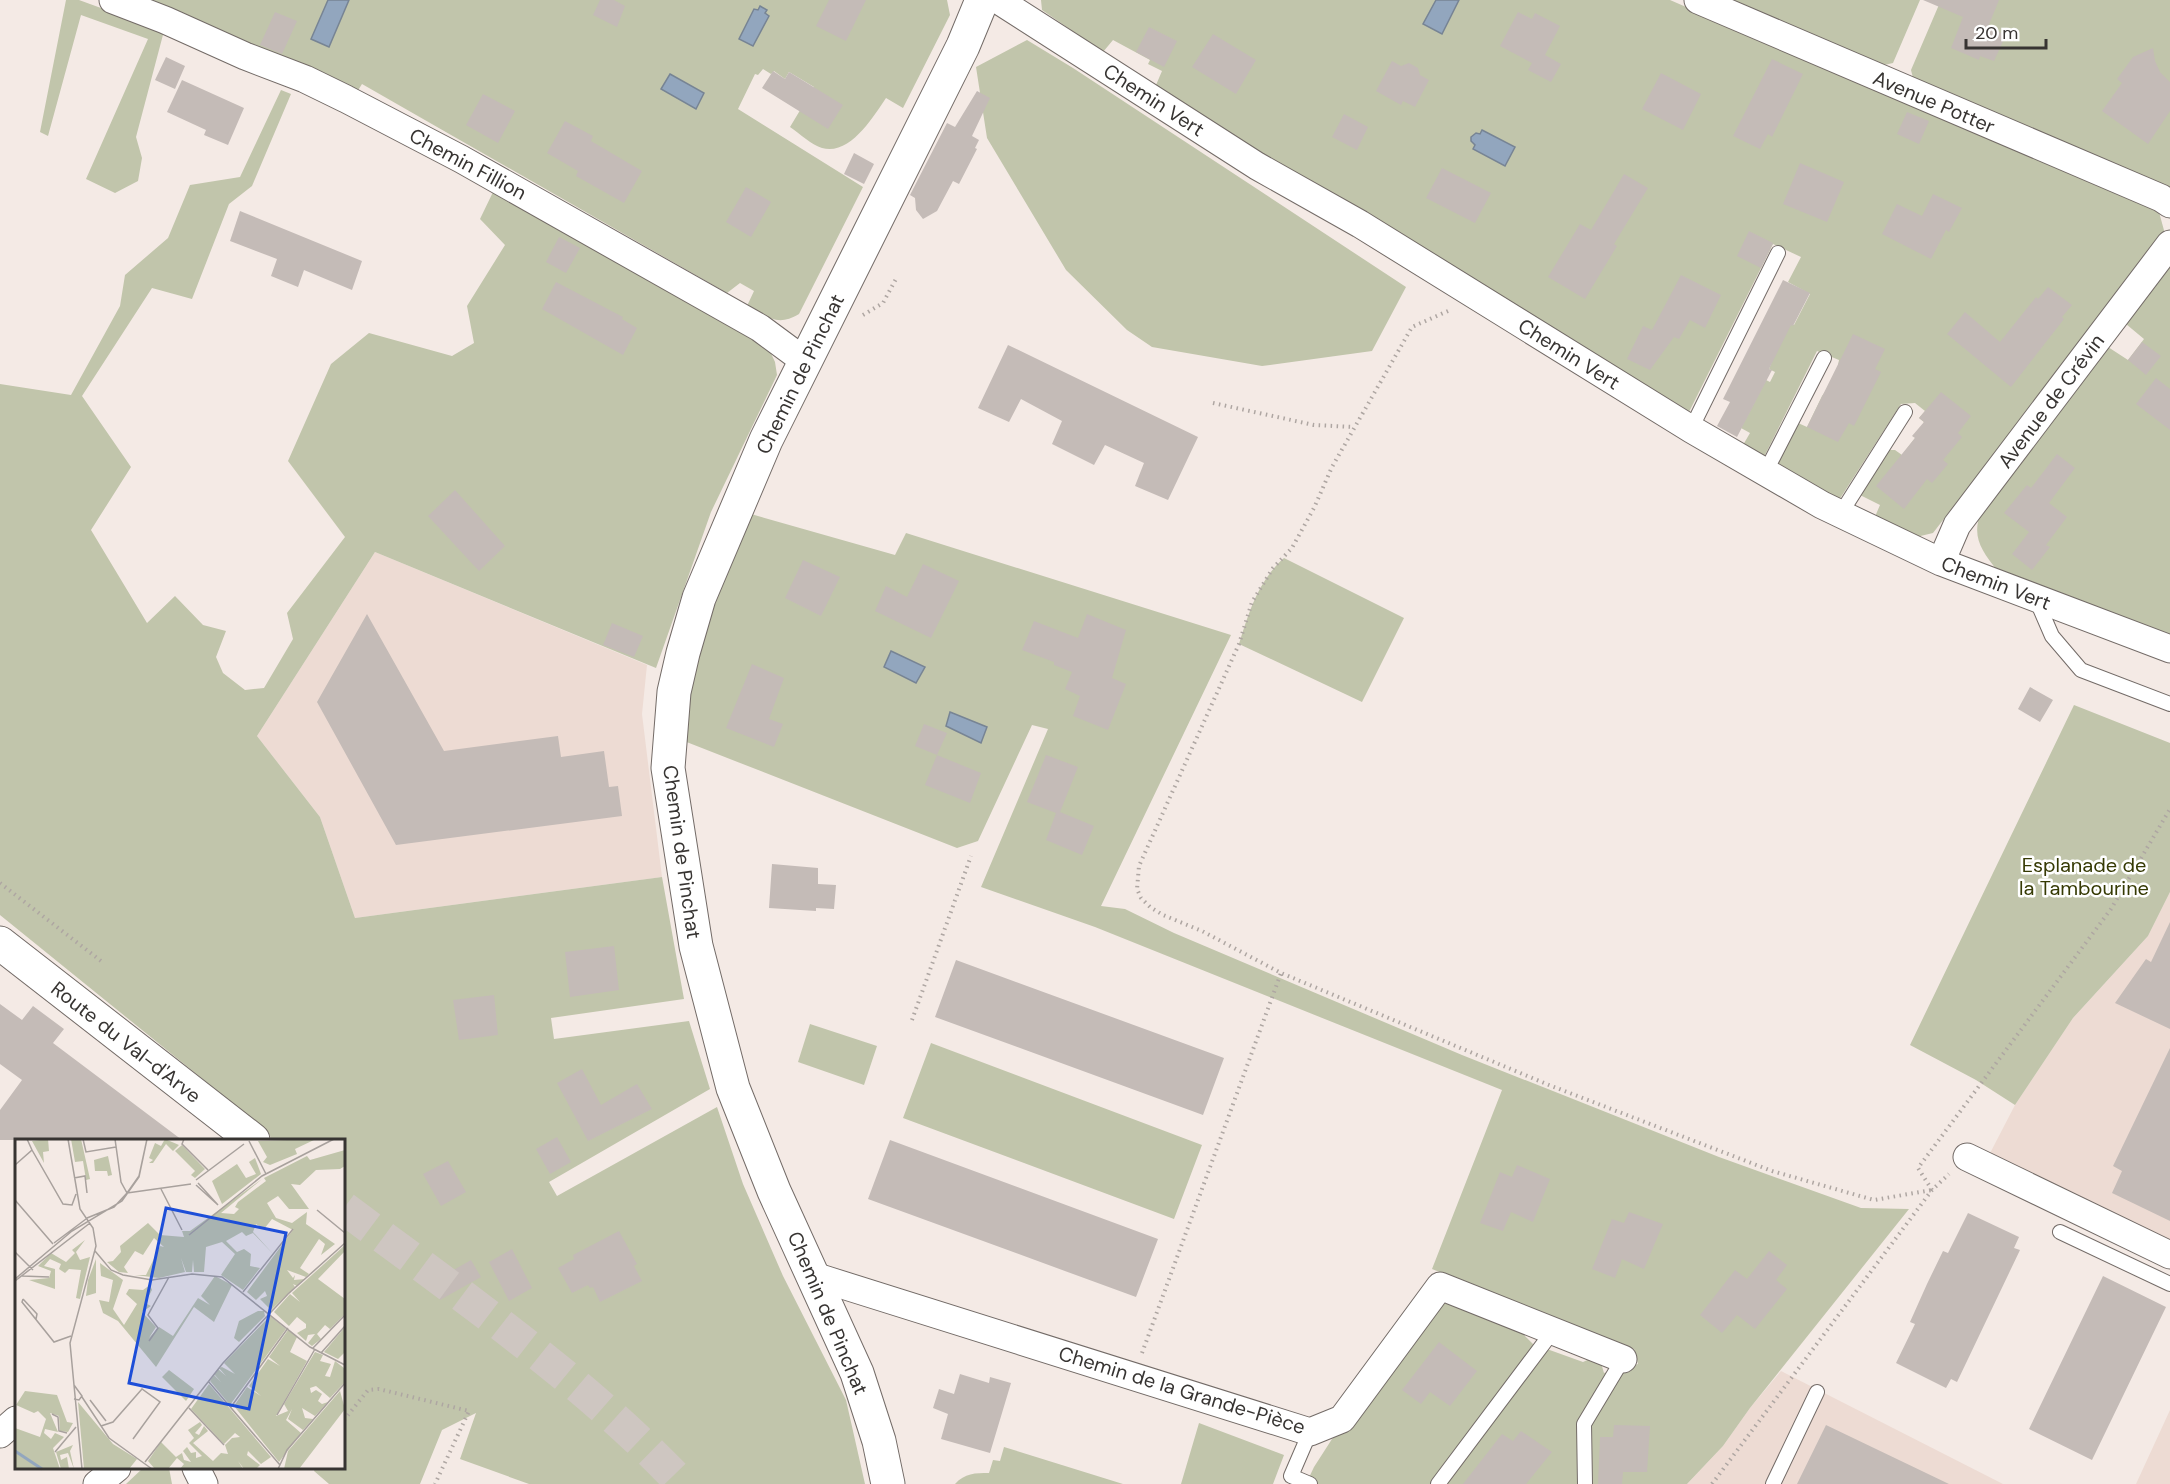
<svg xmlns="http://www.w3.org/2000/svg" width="2170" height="1484" font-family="'DM Sans',sans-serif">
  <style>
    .built { fill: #eddbd3 }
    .green { fill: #c1c5ab }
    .water { fill: #92a6be; stroke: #778494; stroke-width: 1.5 }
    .building { fill: #c4bbb7 }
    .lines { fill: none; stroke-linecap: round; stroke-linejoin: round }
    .primary-tunnel { stroke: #cec6c1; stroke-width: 33; stroke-dasharray: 33 16; stroke-linecap: butt }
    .lane-casing { stroke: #736b67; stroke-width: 16 }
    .street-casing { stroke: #736b67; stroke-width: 29 }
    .secondary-casing { stroke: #736b67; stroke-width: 35 }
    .primary-casing { stroke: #736b67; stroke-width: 35 }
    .path { stroke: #aea6a2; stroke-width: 4; stroke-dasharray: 1.5 4.5; stroke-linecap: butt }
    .lane { stroke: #fff; stroke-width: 14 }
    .street { stroke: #fff; stroke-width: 27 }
    .secondary { stroke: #fff; stroke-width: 33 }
    .primary { stroke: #fff; stroke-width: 33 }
    .labels { text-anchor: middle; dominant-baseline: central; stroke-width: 5; stroke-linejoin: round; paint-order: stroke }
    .street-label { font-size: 20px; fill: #373432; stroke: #fff }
    .park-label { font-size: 20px; fill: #363a04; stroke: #fff }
    .inset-river { fill: none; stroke: #92a6be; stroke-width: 3 }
    .inset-road { fill: none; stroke: #a8a19d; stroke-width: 1.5 }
    .view { fill: #1d4ed8; fill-opacity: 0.15; stroke: #1d4ed8; stroke-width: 3 }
    .inset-edge { fill: none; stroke: #373432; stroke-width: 3 }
  </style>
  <rect width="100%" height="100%" fill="#f4eae5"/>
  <path class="built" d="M375 552 647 665 642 714 662 877 355 918 320 817 257 736Z
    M2170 892V1247L1987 1159 2015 1105 2073 1018 2148 936Z
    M1781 1371 2003 1484H1687L1723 1446 1750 1408Z
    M2170 1410V1484H2136Z"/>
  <path class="green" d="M66 0H79L164 31 136 137 142 158 138 181 115 193 86 179 148 39 81 15 48 136 40 132Z
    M140 0H947L950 15 903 108 886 98C873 117 850 156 822 148 812 145 800 134 790 127L814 87 789 72 785 79 774 71 771 74 763 69 758 75 755 74 738 109 863 187 799 314C778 327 767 317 747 306L754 291 740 283 727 293 362 84 357 92Z
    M1041 0H1670L2159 212 2165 234 1933 533 1912 538 1874 519 1880 505 1860 495 1888 450H1895L1902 455 1915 438 1924 422 1919 418 1925 411 1915 403 1901 404 1839 500 1777 466 1798 423 1807 427 1822 396 1843 367 1838 365 1839 360 1817 351 1764 457 1743 445 1750 433 1741 428 1766 380 1770 382 1775 372 1769 369 1787 323 1794 325 1810 294 1788 282 1801 257 1773 244 1688 414 1305 182 1156 85 1162 71 1148 64 1150 60 1113 40 1103 52 1042 10Z
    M1732 0H1920L1893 63 1884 65Z
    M1941 0H2170V191L1913 78 1911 70Z
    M1027 40 1073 68 1406 287 1372 351 1262 366 1152 347 1127 330 1066 270 987 138 976 67Z
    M281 90 291 94 252 186 229 204 192 299 152 288 82 396 131 467 91 530 147 623 175 596 203 625 226 631 216 657 223 673 245 690 264 688 293 639 287 613 345 537 288 461 331 364 369 333 452 356 474 343 467 306 505 245 480 219 494 190 768 347 775 362 777 375 711 512 656 668 375 552 257 736 320 817 355 918 662 877 684 999 551 1018 554 1039 689 1021 710 1089 549 1182 557 1196 717 1107 743 1184 783 1276 846 1400 865 1484H529L460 1459 476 1413 442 1430 420 1484H329L314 1471 315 1468H344V1140H272L268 1132 0 915V384L71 395 120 306 125 275 168 238 190 185 240 177Z
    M2170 267V637L1997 570C1982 551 1971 537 1981 512L2108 347 2128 360 2144 339 2126 324Z
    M751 514 895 555 906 533 1231 635 1101 906 1125 909 1174 933 1462 1055 1719 1157 1861 1208 1909 1209 1750 1408 1723 1446 1687 1484H1306L1314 1467 1332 1439 1362 1411 1438 1306 1447 1303 1517 1328 1533 1344 1583 1362 1592 1358 1601 1363 1604 1373 1638 1364 1634 1349 1432 1269 1502 1090 1095 927 981 887 1048 729 1032 725 978 841 957 848 684 741 692 676 711 614Z
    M1284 558 1404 618 1362 702 1239 644C1249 612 1258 581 1284 558Z
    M2074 705 2170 743V892L2148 936 2073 1018 2015 1105 1976 1080 1910 1045Z
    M810 1024 877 1046 864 1085 798 1062Z
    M931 1043 1202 1145 1174 1219 903 1118Z
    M1199 1423 1284 1455 1273 1484H1181Z
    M1004 1447 1123 1484H955C965 1473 975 1473 989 1473L993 1460 1000 1461Z
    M143 1468H169L172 1484H126Z"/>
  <path class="water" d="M328 0H349L329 47 311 39Z
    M1436 0H1459L1442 34 1423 24Z
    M760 6 767 10 765 13 769 16 753 46 739 39 754 9 758 10Z
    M670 74 704 93 696 109 661 89Z
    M1482 130 1515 147 1505 166 1473 149 1475 145 1471 141V137L1476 133 1480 134Z
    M891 651 925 667 916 683 884 667Z
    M950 712 987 727 981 743 946 726Z"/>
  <path class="building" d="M600 0H614L625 6 617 27 593 15Z
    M829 0H866L846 41 816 26Z
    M1923 0H1999L1988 27 2006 35 1994 61 1980 56 1979 60 1951 48 1963 17Z
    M275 12 297 21 282 54 260 45Z
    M1518 12 1532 19 1535 13 1560 26 1545 55 1561 64 1551 82 1528 70 1532 63 1500 46Z
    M1149 27 1177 41 1164 67 1136 52Z
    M1213 34 1256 60 1236 94 1192 67Z
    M2153 48 2155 61 2160 72 2170 82V111L2148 144 2102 111 2122 83 2117 79 2133 57Z
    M166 57 185 66 175 89 155 80Z
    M1772 59 1803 74 1772 137 1768 134 1760 149 1733 136Z
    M1392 61 1401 66 1409 63 1418 68 1420 75 1429 80 1415 107 1403 101 1401 105 1376 91Z
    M773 71 785 79 789 72 843 105 828 129 762 88Z
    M1661 73 1701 94 1683 130 1642 109Z
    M182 80 244 108 228 145 204 135 206 130 167 112Z
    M977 91 990 98 972 136 979 140 975 148 977 149 959 184 953 181 937 211 923 219 916 210 915 198 910 195 947 123 955 127Z
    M483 94 515 111 498 143 466 125Z
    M1907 112 1929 121 1919 144 1897 134Z
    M1344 114 1368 127 1357 150 1332 137Z
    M565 121 593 136 591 141 642 171 624 203 576 176 578 171 547 153Z
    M854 153 874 164 864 184 844 174Z
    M1800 163 1844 182 1827 222 1783 204Z
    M1442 168 1491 193 1475 223 1426 198Z
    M1624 174 1648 188 1614 244 1617 246 1585 299 1548 277 1580 224 1591 230Z
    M746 187 771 202 751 237 726 222Z
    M1933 194 1962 208 1949 232 1946 230 1931 259 1882 234 1897 204 1922 216Z
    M240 211 362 261 352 290 304 270 298 287 271 276 277 259 230 241Z
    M1749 231 1773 243 1761 268 1737 256Z
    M559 237 580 248 566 273 546 262Z
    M1681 275 1721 295 1705 328 1690 320 1679 339 1674 337 1650 370 1627 359 1643 326 1652 330Z
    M1783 280 1810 293 1793 326 1791 325 1769 369 1772 370 1737 437 1717 426 1730 402 1723 399Z
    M556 282 623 317 622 319 637 328 623 355 542 309Z
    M2048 287 2072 305 2062 317 2064 319 2011 387 1947 334 1965 312 2000 342 2036 297 2038 299Z
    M1853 334 1885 349 1875 369 1881 372 1854 426 1849 423 1838 442 1807 427Z
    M2142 342 2161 356 2146 375 2128 360Z
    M1008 345 1198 437 1168 500 1135 486 1144 463 1105 445 1094 465 1052 444 1062 421 1021 399 1009 422 978 408Z
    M2156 378 2170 389V430L2136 404Z
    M1941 392 1971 416 1958 433 1962 437 1943 460 1948 464 1932 483 1927 479 1904 509 1876 486 1915 438 1912 436 1924 422 1919 418Z
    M2057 454 2075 468 2049 503 2067 517 2046 545 2050 547 2032 570 2012 554 2029 532 2004 513 2027 485 2031 488Z
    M455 490 505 546 479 571 428 516Z
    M803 560 840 577 821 616 785 598Z
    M923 564 959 581 931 638 875 611 886 586 907 597Z
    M367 614 444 751 558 736 561 757 604 751 609 787 618 786 622 816 396 845 317 702Z
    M1087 614 1126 630 1112 678 1126 684 1108 730 1073 716 1080 696 1065 689 1072 672 1054 665V662L1022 650 1034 621 1078 638Z
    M612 623 643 636 634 657 603 645Z
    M752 664 784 678 769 719 783 724 774 747 726 728Z
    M2030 687 2053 700 2040 722 2018 709Z
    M924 724 947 733 937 755 915 746Z
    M937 755 981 773 970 803 925 785Z
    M1046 755 1078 767 1060 812 1094 826 1082 855 1046 840 1056 813 1027 802Z
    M772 864 818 868V884L836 885 834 909 816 908V911L769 908Z
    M2170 922V1029L2115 1003 2146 959 2151 962Z
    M614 946 619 990 570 997 565 952Z
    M956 960 1224 1058 1203 1115 935 1017Z
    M494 995 498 1035 459 1040 453 1000Z
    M0 1004 22 1020 33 1006 64 1029 53 1043 182 1140H0V1110L22 1080 0 1064Z
    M2170 1048V1221L2112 1193 2122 1171 2113 1166Z
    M582 1069 601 1105 637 1084 652 1109 588 1141 557 1083Z
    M557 1137 571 1162 550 1174 536 1149Z
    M890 1140 1158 1239 1136 1297 868 1199Z
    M448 1161 466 1192 441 1206 423 1174Z
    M1517 1165 1550 1179 1533 1222 1511 1212 1503 1231 1480 1223 1500 1172 1512 1177Z
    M1629 1212 1663 1224 1644 1269 1622 1259 1615 1278 1592 1269 1612 1219 1624 1223Z
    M1968 1213 2019 1237 2014 1248 2020 1250 1957 1382 1951 1379 1946 1388 1896 1363 1915 1324 1910 1322 1927 1284 1943 1251 1948 1253Z
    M619 1231 637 1264 634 1266 642 1281 600 1302 593 1287 590 1288 588 1285 572 1293 558 1268 574 1259 573 1255Z
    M512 1249 532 1288 509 1301 489 1262Z
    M1769 1251 1787 1265 1776 1280 1787 1289 1755 1329 1737 1315 1722 1333 1700 1315 1735 1270 1747 1279Z
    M471 1260 481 1277 440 1300 431 1283Z
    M2103 1276 2166 1307 2092 1460 2029 1429Z
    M1439 1342 1477 1371 1450 1406 1430 1392 1421 1404 1402 1390Z
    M960 1374 989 1383 990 1377 1011 1383 990 1453 941 1439 948 1414 933 1408 939 1389 954 1394Z
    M1614 1425 1650 1426 1647 1472H1623L1622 1484H1598L1600 1437H1613Z
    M1826 1425 1949 1484H1797Z
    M1521 1431 1552 1452 1526 1484H1463L1502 1434 1513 1441Z"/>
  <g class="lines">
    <path class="primary-tunnel" d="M344 1208C460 1295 582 1378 682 1484"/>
    <defs>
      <path id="lane" d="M1691 429 1778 253
        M1765 473 1824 358
        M1841 513 1905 412
        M2036 599 2052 636 2081 670 2170 704
        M2060 1232 2170 1284
        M1310 1432 1291 1476 1310 1484
        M1438 1484 1553 1331
        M1585 1484 1584 1424 1623 1359
        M1773 1484 1817 1392"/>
      <path id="street" d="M113 0 165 20 245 56 305 79 346 99 461 159 760 328 806 362
        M998 0 1257 166 1360 224 1691 429 1822 505 1941 562 2170 649
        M1698 0 2161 198 2170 204
        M1941 562 1957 525 2170 244
        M1967 1157 2170 1255
        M814 1276 1310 1432 1342 1419 1440 1286 1623 1359
        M0 1434 16 1420
        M196 1468 204 1484
        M97 1484 117 1468"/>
      <path id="secondary" d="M888 1484 879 1441 857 1373 774 1191 733 1088 696 946 668 768 674 692 683 653 699 598 766 440 963 46 982 0"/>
      <path id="primary" d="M0 943 253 1140"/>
    </defs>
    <use href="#lane" class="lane-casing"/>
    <use href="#street" class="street-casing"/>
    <use href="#secondary" class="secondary-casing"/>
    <use href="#primary" class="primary-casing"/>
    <path class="path" d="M1448 311 1412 327 1332 467 1314 508 1292 548 1273 568 1252 602 1239 644 1139 866 1137 889 1141 898 1150 907 1163 915 1202 931 1281 973 1549 1085 1772 1171 1874 1200 1932 1190
      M863 315 883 303 897 277
      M1213 403 1314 425 1354 427
      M0 883 101 961
      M912 1020 971 856
      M1932 1190 1918 1168 2111 909 2170 809
      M1142 1353 1281 973
      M344 1420 368 1390 379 1389 469 1411 435 1484
      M1712 1484 1932 1190 1949 1174"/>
    <use href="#lane" class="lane"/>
    <use href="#street" class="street"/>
    <use href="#secondary" class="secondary"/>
    <use href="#primary" class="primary"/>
  </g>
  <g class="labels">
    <g class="street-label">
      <text transform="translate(1154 100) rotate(33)">Chemin Vert</text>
      <text transform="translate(1934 102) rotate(23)">Avenue Potter</text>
      <text transform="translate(468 164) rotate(28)">Chemin Fillion</text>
      <text transform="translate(1569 354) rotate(32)">Chemin Vert</text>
      <text transform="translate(800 374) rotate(-64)">Chemin de Pinchat</text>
      <text transform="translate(2051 401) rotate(-53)">Avenue de Crévin</text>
      <text transform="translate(1996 583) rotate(21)">Chemin Vert</text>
      <text transform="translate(682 852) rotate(82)">Chemin de Pinchat</text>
      <text transform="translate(126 1042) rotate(38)">Route du Val-d'Arve</text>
      <text transform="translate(828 1313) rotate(67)">Chemin de Pinchat</text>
      <text transform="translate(1182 1390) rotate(17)">Chemin de la Grande-Pièce</text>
    </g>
    <g class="park-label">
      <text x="2084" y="865">Esplanade de<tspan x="2084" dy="23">la Tambourine</tspan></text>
    </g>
  </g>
  <g transform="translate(15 1139)">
    <rect width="330" height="330" fill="#f4eae5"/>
    <path d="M33 0 34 12 28 13 29 24 17 2ZM56 0H66L75 40 71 41 68 22 60 23ZM150 0 164 6 158 12 151 5 138 24H134L138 21 134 19 140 4 146 7ZM301 0 280 10 282 15 255 26 248 23 252 18 243 2ZM167 6 190 30 180 39 176 36 180 32 160 12ZM330 11V27L325 30 301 31 285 46 276 45 294 70H274L263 57 252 64 261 79 277 84 292 73 291 85 320 105 306 116 310 105 304 100 285 129 294 135 291 138 272 131 278 139 280 136 279 141 290 140 282 147 278 145 280 148 256 171 245 160 252 157 250 152 241 161 232 153 278 91 257 80 249 90 241 85 238 93 259 116 238 94 231 97 227 93 211 102 222 113 229 110 236 115 235 127 245 129 228 151 206 136 220 115 207 103 191 108 189 133H179L178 121 177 133H171L166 119 170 133 144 139 120 136H131L145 107 149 108 139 99 128 116 120 112 109 128 113 134 104 133 92 123 98 122 106 113 105 107 133 84 145 96 169 98 167 92H175L247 40 206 74 219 75 224 70 220 68 223 63 251 42 249 39 292 17 295 21ZM93 17 97 36 93 37 92 32H80L79 21ZM240 19 246 35 207 65 197 42 222 25 231 39 241 35 234 23ZM70 101 61 113 65 121 75 118 65 160 61 159 66 131 54 130 50 134 44 130 46 125 35 120 29 127 40 130V150L14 141 34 139 36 132 23 127 36 114 51 123 60 114 57 111ZM330 106V112L303 140 330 160V175L315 190 310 186 302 195 306 200 297 207 293 204 300 195 293 196 291 202 282 194 291 189V185L282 178 274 187 259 173 275 155 285 163 277 154ZM81 120V154L71 157 73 141ZM85 124 108 141 98 170 109 186 122 165 111 155 114 150 128 151 135 146 137 151 130 164 136 167 127 173 141 188 134 199 144 188 158 197 183 159 195 166 186 157 200 137 217 146 199 183 179 168 141 228 103 182 88 174 84 161 94 163 98 141 86 137ZM243 172H249L250 177 224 203 219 199 224 182ZM255 177 271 190 215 266 195 242 199 236 206 243 199 235 203 230 211 237 204 229 207 228 220 235 209 224ZM330 188V213L323 220 309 213ZM273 191 282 198 275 213 292 222 261 277 273 272 269 265 300 213 308 216 305 222 316 225 310 237 315 238 320 222 329 229 330 243 315 259 301 247 295 249 296 254 301 251 307 255 303 262 307 265 313 263 300 277 287 269 290 279 298 280 288 291 273 280 277 270 271 281 286 294 264 323 219 267 232 248 246 257 234 247 253 220 265 227 254 218ZM154 231 179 250 171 262 147 238ZM194 245 256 318 246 325 233 312 232 316 245 326 241 330H229L223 322 228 330H165L169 325 162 319 153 330H140L133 322 146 303 161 318 167 314 169 321 176 323 168 312 172 308 176 314 181 313V319L187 317 174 304 179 299 173 291 185 283 187 286 180 294 184 296 189 287 193 292 178 304 198 322 206 314 213 315 210 306 217 299 225 298 220 294 209 305 176 270ZM10 252 42 256 52 283 58 284 53 293 45 292 44 277 35 274 43 293 30 290 29 294 36 300 40 294 49 298 38 309 45 330H0V289L25 298 31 280 23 272 19 274 1 266ZM325 252 330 270 284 330H269L273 312ZM63 263 98 305 122 320 114 330H69ZM58 306 55 312 59 330 53 314 45 316 46 321 52 318 54 330H46L41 313Z" fill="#c1c5ab"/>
    <path class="inset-river" d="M0 312 27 330"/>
    <path class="inset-road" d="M53 0 65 70 78 89 81 107 55 204 67 330M68 0 71 13 101 8M100 0 106 43 112 54M169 0 167 5 193 31M234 2 251 35M17 11 48 65 57 66 61 55M0 26 17 11 12 0M59 39 70 37 72 54M181 41 229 5M181 46 203 66 183 44M146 50 167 91M112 54 176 45M0 61 38 105M302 71 330 94M72 79 99 68 112 54 124 37 132 0M174 96 247 37 319 0M39 104 71 80M80 112 96 131 108 136 137 141 177 135 207 138 295 208 330 226M0 113 18 131M7 137 34 138M0 140 57 92 107 62 124 38 132 0M0 142 75 84M228 153 278 90M8 160 7 163 39 203 56 197M8 160 22 175 21 180M134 202 143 189 133 176 154 138M298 209 330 176M306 214 330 187M193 242 265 326M59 246 67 257 64 261 59 260M67 258 94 299 137 330M75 261 91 282M216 268 273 189M174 269 209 306M37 275 43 278 44 292 52 294M262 276 300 210M86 287 98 283 127 250 145 263 118 300M40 313 61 288M130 323 208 224 273 155 330 104M263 330 272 311 330 244"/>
    <path class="view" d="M151 69 271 94 234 270 114 244Z"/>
    <rect width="330" height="330" class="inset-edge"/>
  </g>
  <path d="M1966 39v9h80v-9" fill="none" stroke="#373432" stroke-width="3"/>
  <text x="1975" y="39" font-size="18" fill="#373432" stroke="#ffffff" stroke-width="4.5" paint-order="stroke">20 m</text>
</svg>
